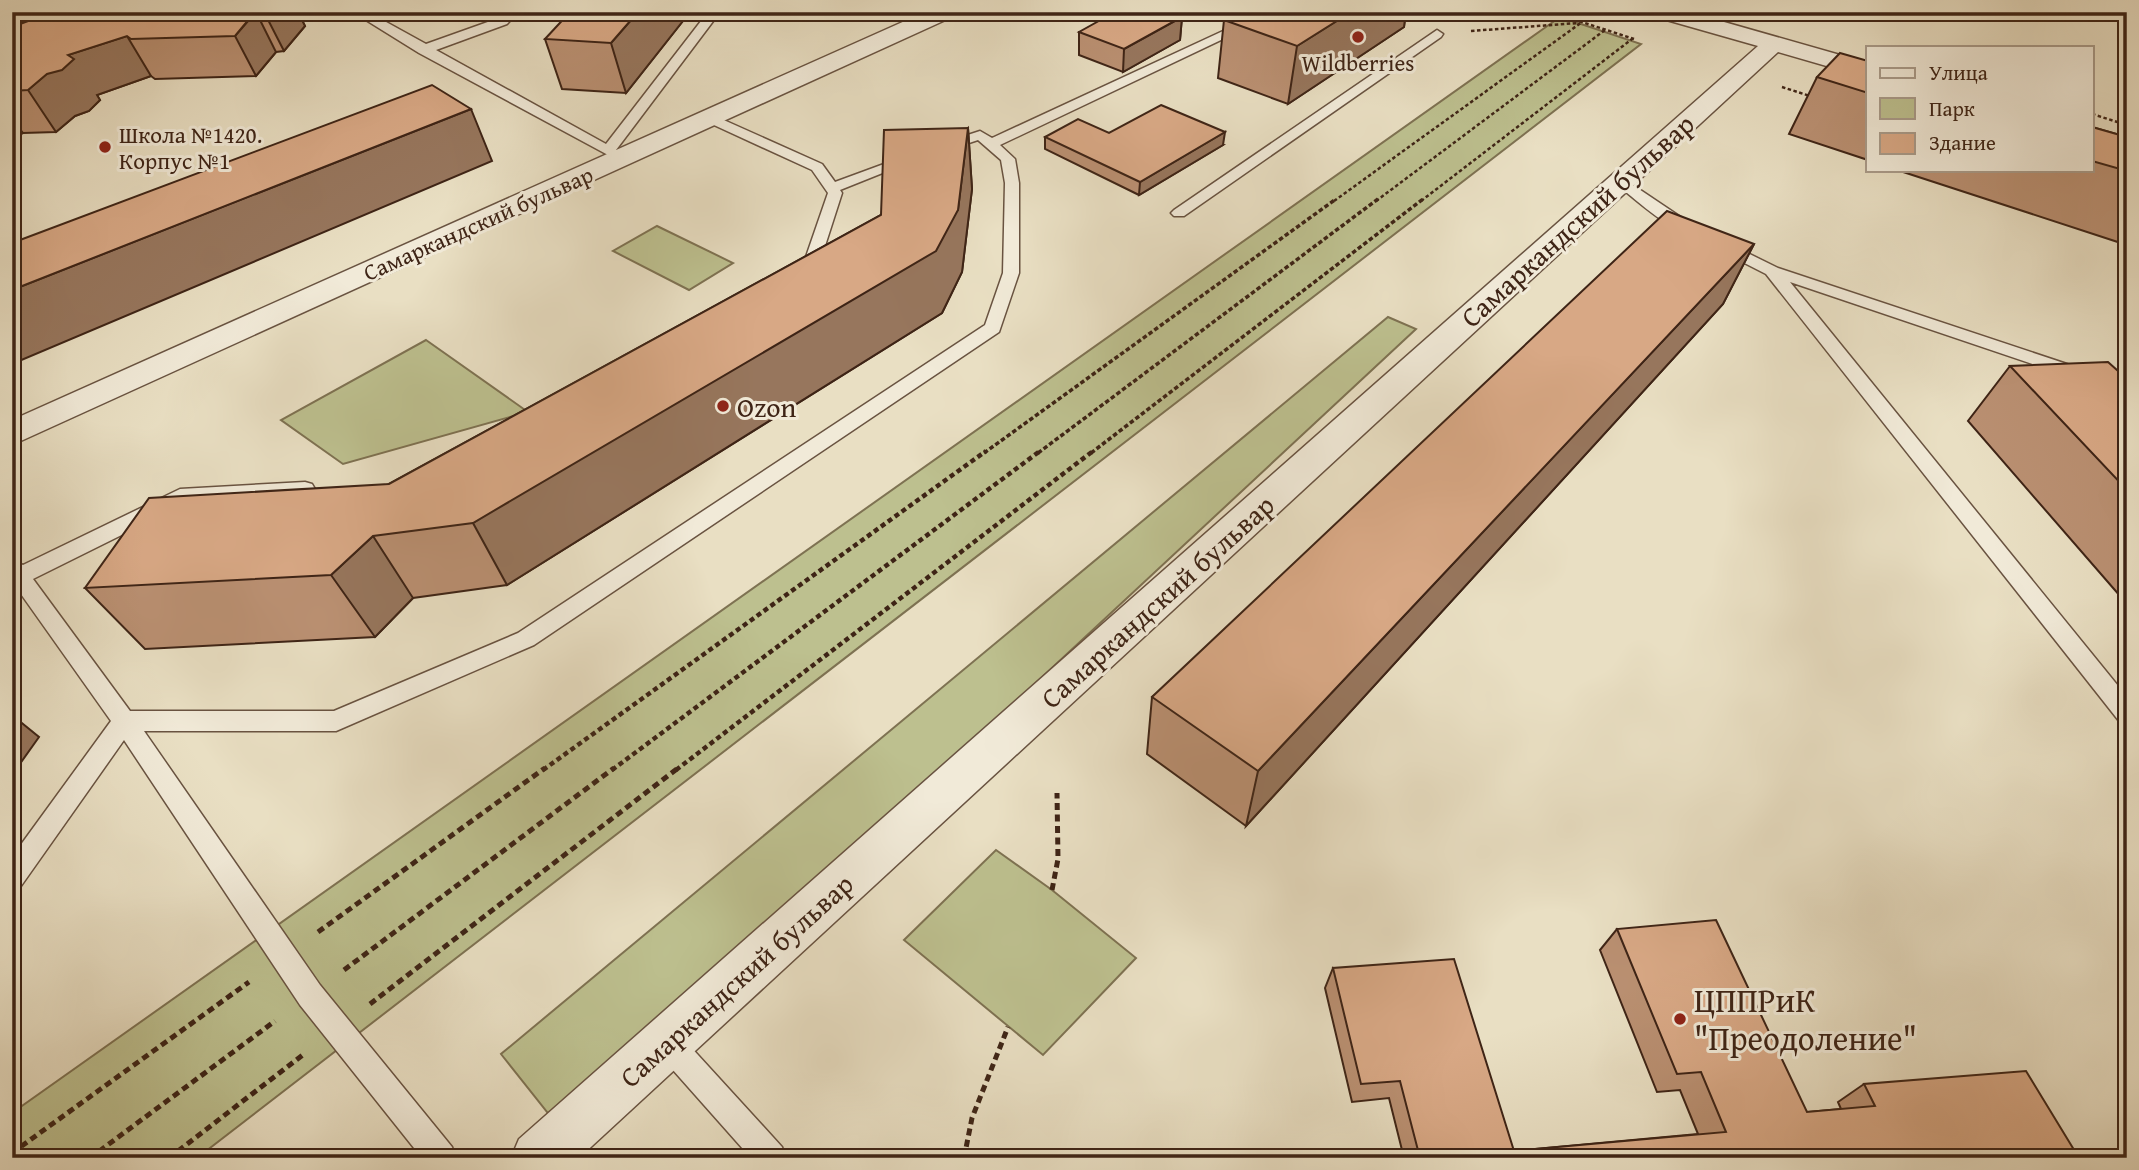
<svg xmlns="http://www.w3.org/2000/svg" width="2139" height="1170" font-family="'Gentium Book Plus',serif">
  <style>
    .green { fill: #bdc08f; stroke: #7e7252; stroke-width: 2 }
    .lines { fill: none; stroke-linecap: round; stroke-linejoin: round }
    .service-casing { stroke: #695341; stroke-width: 3 }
    .tertiary-casing { stroke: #695341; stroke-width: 3 }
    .path-far3 { stroke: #3e2416; stroke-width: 2.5; stroke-dasharray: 3.5 2.5; stroke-linecap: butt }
    .path-far2 { stroke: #3e2416; stroke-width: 3.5; stroke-dasharray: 4.5 2.5; stroke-linecap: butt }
    .path-far1 { stroke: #3e2416; stroke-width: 4.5; stroke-dasharray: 5 3.5; stroke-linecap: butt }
    .path { stroke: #3e2416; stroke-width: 5; stroke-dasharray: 7 4.5; stroke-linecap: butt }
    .service { fill: #f1ead8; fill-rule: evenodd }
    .tertiary { fill: #f1ead8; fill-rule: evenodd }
    .wall { fill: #ba9072; stroke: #3e2416; stroke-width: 2 }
    .shaded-wall { fill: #97765d; stroke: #3e2416; stroke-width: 2 }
    .building { fill: #d8a885; stroke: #3e2416; stroke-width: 2 }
    .poi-dot { fill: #8f2418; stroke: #f1ead8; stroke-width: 2.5 }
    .labels { text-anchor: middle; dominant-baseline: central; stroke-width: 6; stroke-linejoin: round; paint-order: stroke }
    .far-poi-label { font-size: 23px; fill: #3e2416; stroke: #f1ead8 }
    .far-street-label { font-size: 23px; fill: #3e2416; stroke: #f1ead8 }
    .street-label { font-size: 28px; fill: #3e2416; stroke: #f1ead8 }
    .poi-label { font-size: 28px; fill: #3e2416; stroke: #f1ead8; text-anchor: start }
    .near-poi-label { font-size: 33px; fill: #3e2416; stroke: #f1ead8; text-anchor: start }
  </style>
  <rect width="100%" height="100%" fill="#e9dfc3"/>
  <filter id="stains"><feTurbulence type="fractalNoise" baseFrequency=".00286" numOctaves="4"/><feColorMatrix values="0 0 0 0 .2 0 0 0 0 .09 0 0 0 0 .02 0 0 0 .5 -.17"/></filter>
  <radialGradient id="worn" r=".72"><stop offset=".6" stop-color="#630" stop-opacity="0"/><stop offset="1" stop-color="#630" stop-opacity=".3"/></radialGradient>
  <path class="green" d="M1560 17 1641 44 197 1158H12V1113Z
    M657 226 733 263 689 290 613 251Z
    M1388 317 1416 329 559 1127 501 1054Z
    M426 340 528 412 343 464 281 420Z
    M996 850 1052 890 1136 958 1043 1055 904 940Z"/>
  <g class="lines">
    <defs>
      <path id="service" d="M353 12H368L426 44 499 18 505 12H518L507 24 436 50 606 144 708 12H720L616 150 628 158 621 162 419 53Z
        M1264 12H1280L1000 145 1015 159 1019 183V273L999 332 534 645 336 731H144L320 985 452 1147 456 1158H422L300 1005 124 740 21 886 12 890V857L111 721 16 587 12 588V560L23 565 180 489 305 482 312 484 315 489 312 494 305 496 190 501 33 579 130 711H334L518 633 985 325 1003 273 1005 183 1001 160 978 140 942 152 937 151V145L980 131 992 138Z
        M1437 30 1443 34 1441 37 1184 216H1174L1171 213 1174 210Z
        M708 113 822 164 835 182 903 157 908 156 915 160 840 190 842 193 815 277 807 282 799 277 828 193 812 170 703 120 701 117Z
        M1621 177 1694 226 1697 229 1694 232C1675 237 1632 196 1616 184L1614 181 1616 178Z
        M1721 240 1778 268 2127 384V396L1790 282 2127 697V723L2119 721 1766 274 1715 248 1713 245 1715 242Z
        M667 1028 677 1032 782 1147 786 1158H751L657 1052 653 1042 657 1032Z"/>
      <path id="tertiary" d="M925 12H955L952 17 12 445V420Z
        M1653 12H1689L1868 63V78L1778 52 579 1158H511L519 1139 1758 46 1656 17Z"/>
    </defs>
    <use href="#service" class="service-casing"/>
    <use href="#tertiary" class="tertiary-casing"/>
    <path class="path-far3" d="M1551 12 1634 39
      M1471 31 1578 23
      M1782 87 1810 96
      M2092 114 2127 125
      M1334 201 1582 22
      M1376 201 1605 30
      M1421 201 1632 39"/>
    <path class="path-far2" d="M984 453 1336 199
      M1038 453 1378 199
      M1091 453 1423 199"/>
    <path class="path-far1" d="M543 770 986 451
      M612 770 1040 451
      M676 770 1093 451"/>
    <path class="path" d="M1052 890 1058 859 1057 793
      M318 932 545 768
      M344 970 614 768
      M370 1004 678 768
      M12 1153 249 982
      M90 1158 275 1021
      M169 1158 304 1054
      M964 1158 972 1118 1008 1027"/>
    <use href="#service" class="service"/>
    <use href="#tertiary" class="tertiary"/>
  </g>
  <path class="wall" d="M28 12H298L305 26 284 51 276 52 256 76 155 79 151 76 97 95 100 100 89 111 75 116 56 132 23 133 12 137V27L28 21 32 18Z
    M690 12 626 93 562 89 545 39Z
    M1238 12H1413V14L1405 19 1404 27 1288 104 1218 78 1224 20Z
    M1182 17 1180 40 1123 72 1079 55V32Z
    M1868 61V160L1789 134 1817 77Z
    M2092 127 2127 137V245L1897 170H2092Z
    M968 128 972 189 962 272 942 313 507 585 413 598 375 637 145 649 85 588 389 484 881 215Z
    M1109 133 1223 145 1139 195 1045 149V137Z
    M1754 244 1723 304 1246 826 1147 754 1152 697Z
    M2010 366 2127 379V604L1968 421Z
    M1617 929 1807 1112 1841 1109 1838 1102 1864 1084 2079 1158H1404L1389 1098 1352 1102 1325 988 1333 968 1514 1151 1698 1134 1680 1090 1657 1092 1600 950Z"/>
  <path class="shaded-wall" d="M256 12 276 52 256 76 235 36Z
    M264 12H298L305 26 284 51Z
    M638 12H690L626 93 611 43Z
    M1351 12H1413V14L1405 19 1404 27 1288 104 1297 46Z
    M1182 17 1180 40 1123 72 1124 49Z
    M127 36 151 76 97 95 100 100 89 111 75 116 56 132 28 90 68 55Z
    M471 109 492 161 12 364V290Z
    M12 119 23 133 12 137Z
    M968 128 972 189 962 272 942 313 507 585 473 523 958 210Z
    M1225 132 1223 145 1139 195 1140 182Z
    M1754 244 1723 304 1246 826 1258 771Z
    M373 536 413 598 375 637 331 575Z
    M12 715 39 737 12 775Z"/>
  <path class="building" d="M40 12H255L235 36 131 39 127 36 68 55 74 59 62 70 47 74 28 90 12 91V27L28 21Z
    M570 12H638L611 43 545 39Z
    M1115 12H1169L1182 17 1124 49 1079 32Z
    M1238 12H1351L1297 46 1224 20Z
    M1840 53 1868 61V93L1817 77Z
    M432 85 471 109 12 290V243Z
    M1161 105 1225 132 1140 182 1045 137 1078 119 1109 133Z
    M2092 127 2127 137V171L2092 161Z
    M968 128 958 210 936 251 473 523 373 536 331 575 85 588 149 498 389 484 881 215 884 130Z
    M1667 211 1754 244 1258 771 1152 697Z
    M2108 362 2127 379V490L2010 366Z
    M1716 920 1807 1112 1875 1106 1864 1084 2026 1071 2079 1158H1420L1400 1081 1361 1084 1333 968 1454 959 1514 1151 1726 1132 1701 1072 1677 1074 1617 929Z"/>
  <g class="poi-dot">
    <circle cx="1358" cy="37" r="7"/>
    <circle cx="105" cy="147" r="7"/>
    <circle cx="723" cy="406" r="7"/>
    <circle cx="1680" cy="1019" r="7"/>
  </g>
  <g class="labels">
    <g class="far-poi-label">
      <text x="1358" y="62">Wildberries</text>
      <text x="119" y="134" text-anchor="start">Школа №1420.<tspan x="119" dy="26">Корпус №1</tspan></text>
    </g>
    <g class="far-street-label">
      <text transform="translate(478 223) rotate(-24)">Самаркандский бульвар</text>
    </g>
    <g class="street-label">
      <text transform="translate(1577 220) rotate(-42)">Самаркандский бульвар</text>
      <text transform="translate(1157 601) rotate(-42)">Самаркандский бульвар</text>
      <text transform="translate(736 980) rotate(-42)">Самаркандский бульвар</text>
    </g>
    <g class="poi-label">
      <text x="737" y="406">Ozon</text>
    </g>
    <g class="near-poi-label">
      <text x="1694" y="1000">ЦППРиК<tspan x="1694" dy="38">"Преодоление"</tspan></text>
    </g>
  </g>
  <rect width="2139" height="1170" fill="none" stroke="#e9dfc3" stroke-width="42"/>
  <rect x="14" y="14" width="2111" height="1142" fill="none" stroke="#3e2416" stroke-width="3.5"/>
  <rect x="21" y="21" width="2097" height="1128" fill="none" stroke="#3e2416" stroke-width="2"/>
  <rect x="1866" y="46" width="228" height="126" fill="#f1ead8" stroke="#a99b8a" stroke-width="2"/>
  <rect x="1880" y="68" width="35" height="10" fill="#f1ead8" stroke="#a99b8a" stroke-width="2"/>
  <text x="1929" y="80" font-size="21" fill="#3e2416">Улица</text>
  <rect x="1880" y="98" width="35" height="21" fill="#bdc08f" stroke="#a99b8a" stroke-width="2"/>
  <text x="1929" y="116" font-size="21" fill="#3e2416">Парк</text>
  <rect x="1880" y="133" width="35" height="21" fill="#d8a885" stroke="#a99b8a" stroke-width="2"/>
  <text x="1929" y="150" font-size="21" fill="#3e2416">Здание</text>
  <rect width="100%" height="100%" filter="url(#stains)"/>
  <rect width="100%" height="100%" fill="url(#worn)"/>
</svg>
